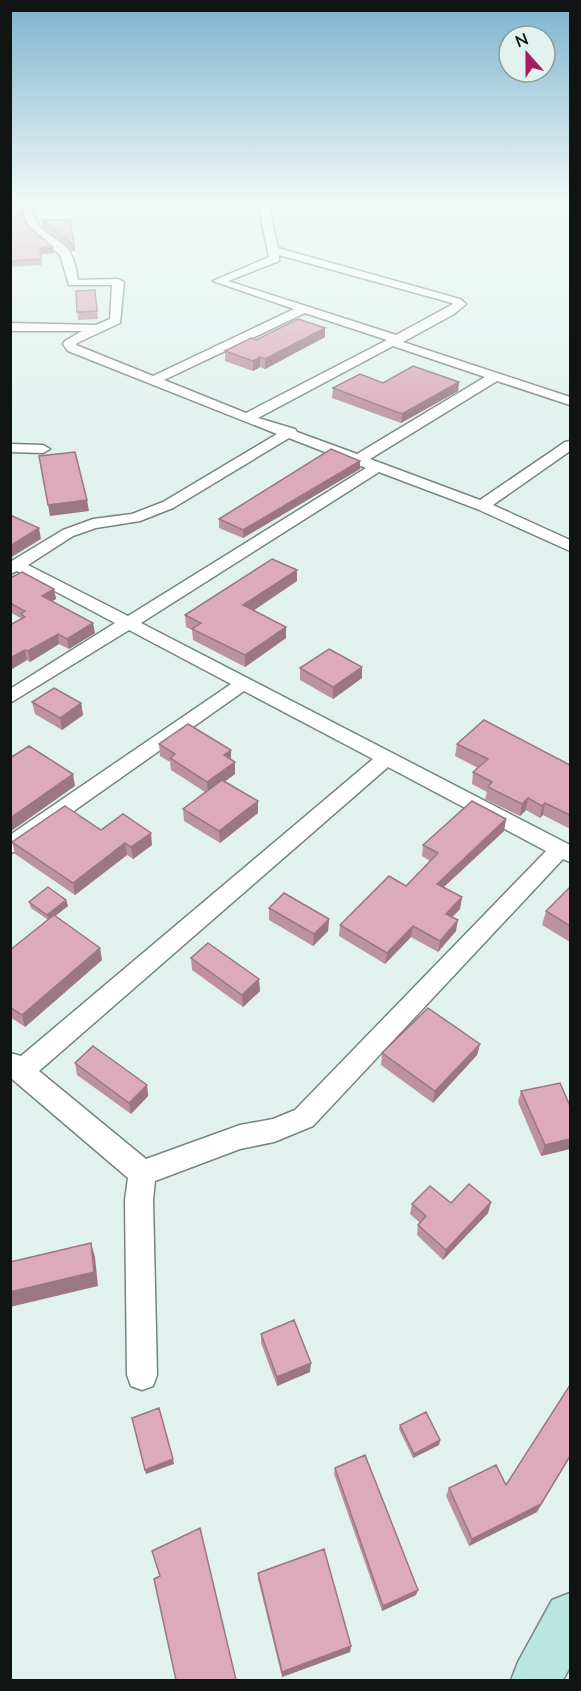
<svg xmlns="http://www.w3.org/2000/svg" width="581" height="1691" font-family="Lato,sans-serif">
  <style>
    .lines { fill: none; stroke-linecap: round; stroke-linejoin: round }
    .street-casing { stroke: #768581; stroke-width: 3 }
    .secondary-casing { stroke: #768581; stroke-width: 3 }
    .street { fill: #fff; fill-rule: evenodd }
    .secondary { fill: #b9e7e0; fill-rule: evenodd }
    .wall { fill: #bd92a0 }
    .shaded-wall { fill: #9a7782 }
    .building { fill: #dcaaba; stroke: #9a7782; stroke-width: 1.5 }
  </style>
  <rect width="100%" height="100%" fill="#e1f2ee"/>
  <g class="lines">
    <defs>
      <path id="street" d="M10 203H54L49 206 32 207C36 233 50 232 66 247 74 256 76 269 78 280L118 279 124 282 120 323 77 343 76 345 153 376 294 309 213 281 269 257 258 203H268L278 248 460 299 466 304 454 314 403 342 570 397V405L497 381 370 459 480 500 565 442 570 441V451L493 505 570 540V551L477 509 379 472 141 623 570 845V862L563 859 313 1126 274 1142 240 1149 155 1181 153 1200 157 1375 153 1386 142 1390 131 1386 127 1375 125 1200 128 1178 12 1079 10 1053 21 1056 373 759 244 691 17 851 10 853V835L231 684 129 630 10 703V689L115 623 17 571 10 574V562L63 530 93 519 132 514 163 502 277 434 68 351 63 344 65 341 82 331H10V323L96 325 110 319 112 285H69L60 255 34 233 26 222 23 208 10 209ZM279 255 452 303 453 304 396 335 228 281 279 261ZM305 313 387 340 246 413 164 380ZM393 346 485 377 357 454 297 432 295 429 258 418ZM289 438 366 468 128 616 28 565 73 536 96 528 140 521 173 508ZM388 767 546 851 295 1110 273 1119 240 1125 146 1159 39 1071Z
        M10 444 43 445 50 449 43 453 10 452Z"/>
      <path id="secondary" d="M570 1593V1667L563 1680H511L518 1662 552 1600Z"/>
    </defs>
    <use href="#street" class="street-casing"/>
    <use href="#secondary" class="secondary-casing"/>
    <use href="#street" class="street"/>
    <use href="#secondary" class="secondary"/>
  </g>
  <path class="wall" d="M10 205 23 218 31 229 54 253 41 254 42 265 10 267Z
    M42 220 74 243 75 251H72L43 227Z
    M95 290 98 319 78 320 76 291Z
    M325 328V337L265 369 260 367 253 371 225 361V351L256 340Z
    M459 382 458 391 401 423 332 398 333 388Z
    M360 469 243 538 219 528V519Z
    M10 578 54 589 56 599 52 601 95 633 69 649 59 644 30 662 27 660 12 669 10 668V625L22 619 10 612Z
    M297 581 253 610 286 638 245 667 193 640 192 630 186 627 185 615Z
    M362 667V678L333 699 300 680V668Z
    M32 702 81 703 83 715 62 730 35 714Z
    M159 744 231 750V760L235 774 225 781 258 801V813L220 843 184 821 183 809 205 792 171 770 170 762 160 756Z
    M457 744 570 765V829L543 815 540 818 526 810 520 816 485 799 487 792 472 784 473 772 478 768 455 756Z
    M506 819 504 831 444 887 462 897 460 909 452 917 456 931 438 952 411 937 385 964 339 936 340 925 406 886 430 861 422 856 423 845Z
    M101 830 152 845 133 859 127 855 75 895 15 854 12 842Z
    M570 887V942L542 925 546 911Z
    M66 900 68 906 55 916 102 960 25 1027 10 1017V950L48 920 31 908 29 902Z
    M269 908 329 919 328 931 313 946 269 920Z
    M191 958 260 991 243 1007 192 970Z
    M480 1044 477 1055 433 1103 381 1065 382 1053Z
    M75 1063 147 1085 148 1096 131 1114 77 1075Z
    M521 1091 570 1106V1149L541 1156 518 1102Z
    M491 1202 488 1213 443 1260 417 1235 418 1225 420 1223 410 1214 412 1204Z
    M261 1334 310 1372 277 1386 261 1343Z
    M400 1425 440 1440 439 1445 413 1458 399 1429Z
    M335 1468 418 1590 416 1595 382 1611 334 1474Z
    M506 1485 537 1512 469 1546 446 1496 449 1488Z
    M258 1573 351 1646 350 1652 282 1677 258 1579Z"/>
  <path class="shaded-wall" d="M71 243H74L75 251H72Z
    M53 247 54 253 41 254 42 265 40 248Z
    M325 328V337L265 369V359Z
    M260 357V367L253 371V361Z
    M459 382 458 391 401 423 402 414Z
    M360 461V469L243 538V530Z
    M87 500 89 511 50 516 48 505Z
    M39 528 41 539 10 558V546Z
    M297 570V581L244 617 243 605Z
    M54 589 56 599 44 606 42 596Z
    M93 623 95 633 69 649 67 639Z
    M286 627V638L245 667V655Z
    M58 634 59 644 30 662 28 651Z
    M25 650 27 660 12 669 10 658Z
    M362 667V678L333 699V687Z
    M81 703 83 715 62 730 60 718Z
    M231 750V762L224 755Z
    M235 762V774L208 794 207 782Z
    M73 774 75 786 10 832V818Z
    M528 798 526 810 520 816 522 804Z
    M258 801V813L220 843 219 831Z
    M545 803 543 815 540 818 542 806Z
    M506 819 504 831 435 895 437 884Z
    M151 833 152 845 133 859 131 847Z
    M125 843 127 855 75 895 73 883Z
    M462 897 460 909 445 925 446 914Z
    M66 900 68 906 49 921 47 915Z
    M329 919 328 931 313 946 314 934Z
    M458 920 456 931 438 952 440 941Z
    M413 926 411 937 385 964 387 953Z
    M100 948 102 960 25 1027 22 1015Z
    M259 979 260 991 243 1007 242 995Z
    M480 1044 477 1055 433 1103 435 1091Z
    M147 1085 148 1096 131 1114 129 1103Z
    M570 1139V1149L541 1156 545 1145Z
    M491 1202 488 1213 443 1260 446 1250Z
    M91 1243 95 1257 98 1286 10 1307V1292Z
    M311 1363 310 1372 277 1386V1377Z
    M440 1440 439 1445 413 1458 414 1454Z
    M570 1457 537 1512 469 1546 472 1539Z
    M173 1459 174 1464 146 1474 145 1470Z
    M418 1590 416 1595 382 1611 383 1606Z
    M351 1646 350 1652 282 1677V1672Z"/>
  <path class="building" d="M10 205H20L23 218 31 229 53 247 40 248 41 259 10 261Z
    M42 220H70L74 243H71Z
    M95 290 97 311 77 312 76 291Z
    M298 319 325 328 265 359 260 357 253 361 225 351 251 338 256 340Z
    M413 366 459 382 402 414 333 388 360 374 383 383Z
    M331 449 360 461 243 530 219 519Z
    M75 452 87 500 48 505 39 456Z
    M10 515 39 528 10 546Z
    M272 559 297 570 243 605 286 627 245 655 192 629 201 623 185 615Z
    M22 572 54 589 42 596 93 623 67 639 58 634 28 651 25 650 10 658V625L25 617 21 614 25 611 10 603V578Z
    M329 649 362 667 333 687 300 668Z
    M54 688 81 703 60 718 32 702Z
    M484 720 570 765V815L545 803 542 806 528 798 522 804 488 787 492 782 473 772 488 759 457 744Z
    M188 724 231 750 224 755 235 762 207 782 170 758 175 754 159 744Z
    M29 746 73 774 10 818V758Z
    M222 780 258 801 219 831 183 809Z
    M472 801 506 819 437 884 462 897 446 914 458 920 440 941 413 926 387 953 340 925 389 876 406 886 438 853 423 845Z
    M65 806 101 830 123 814 151 833 131 847 125 843 73 883 12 842Z
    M48 887 66 900 47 915 29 902Z
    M570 887V926L546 911Z
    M284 893 329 919 314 934 269 908Z
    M54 915 100 948 22 1015 10 1007V950Z
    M208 943 259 979 242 995 191 958Z
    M428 1008 480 1044 435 1091 382 1053Z
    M93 1046 147 1085 129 1103 75 1063Z
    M560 1083 570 1106V1139L545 1145 521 1091Z
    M469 1184 491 1202 446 1250 418 1225 426 1216 412 1204 430 1186 451 1203Z
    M91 1243 94 1272 10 1292V1262Z
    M294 1320 311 1363 277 1377 261 1334Z
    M570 1385V1456L541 1504 472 1539 449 1488 496 1465 506 1485Z
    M159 1408 173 1459 145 1470 132 1418Z
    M426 1412 440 1440 414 1454 400 1425Z
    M365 1455 418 1590 383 1606 335 1468Z
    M200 1528 236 1680H176L154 1579 160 1576 152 1551Z
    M324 1549 351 1646 282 1672 258 1573Z"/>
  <linearGradient id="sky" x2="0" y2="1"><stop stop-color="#7bb3ce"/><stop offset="0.46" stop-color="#f2f9f7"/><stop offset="1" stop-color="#f2f9f7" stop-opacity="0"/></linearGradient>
  <rect width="581" height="440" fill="url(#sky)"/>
  <rect width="581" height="1691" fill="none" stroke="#101514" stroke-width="24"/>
  <g transform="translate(527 54) rotate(339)"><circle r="28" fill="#e1f2ee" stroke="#8d9a97" stroke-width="1.5"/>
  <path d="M0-4.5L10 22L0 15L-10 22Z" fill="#a71c5f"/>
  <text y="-9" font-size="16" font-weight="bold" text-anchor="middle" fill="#101514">N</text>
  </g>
</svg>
